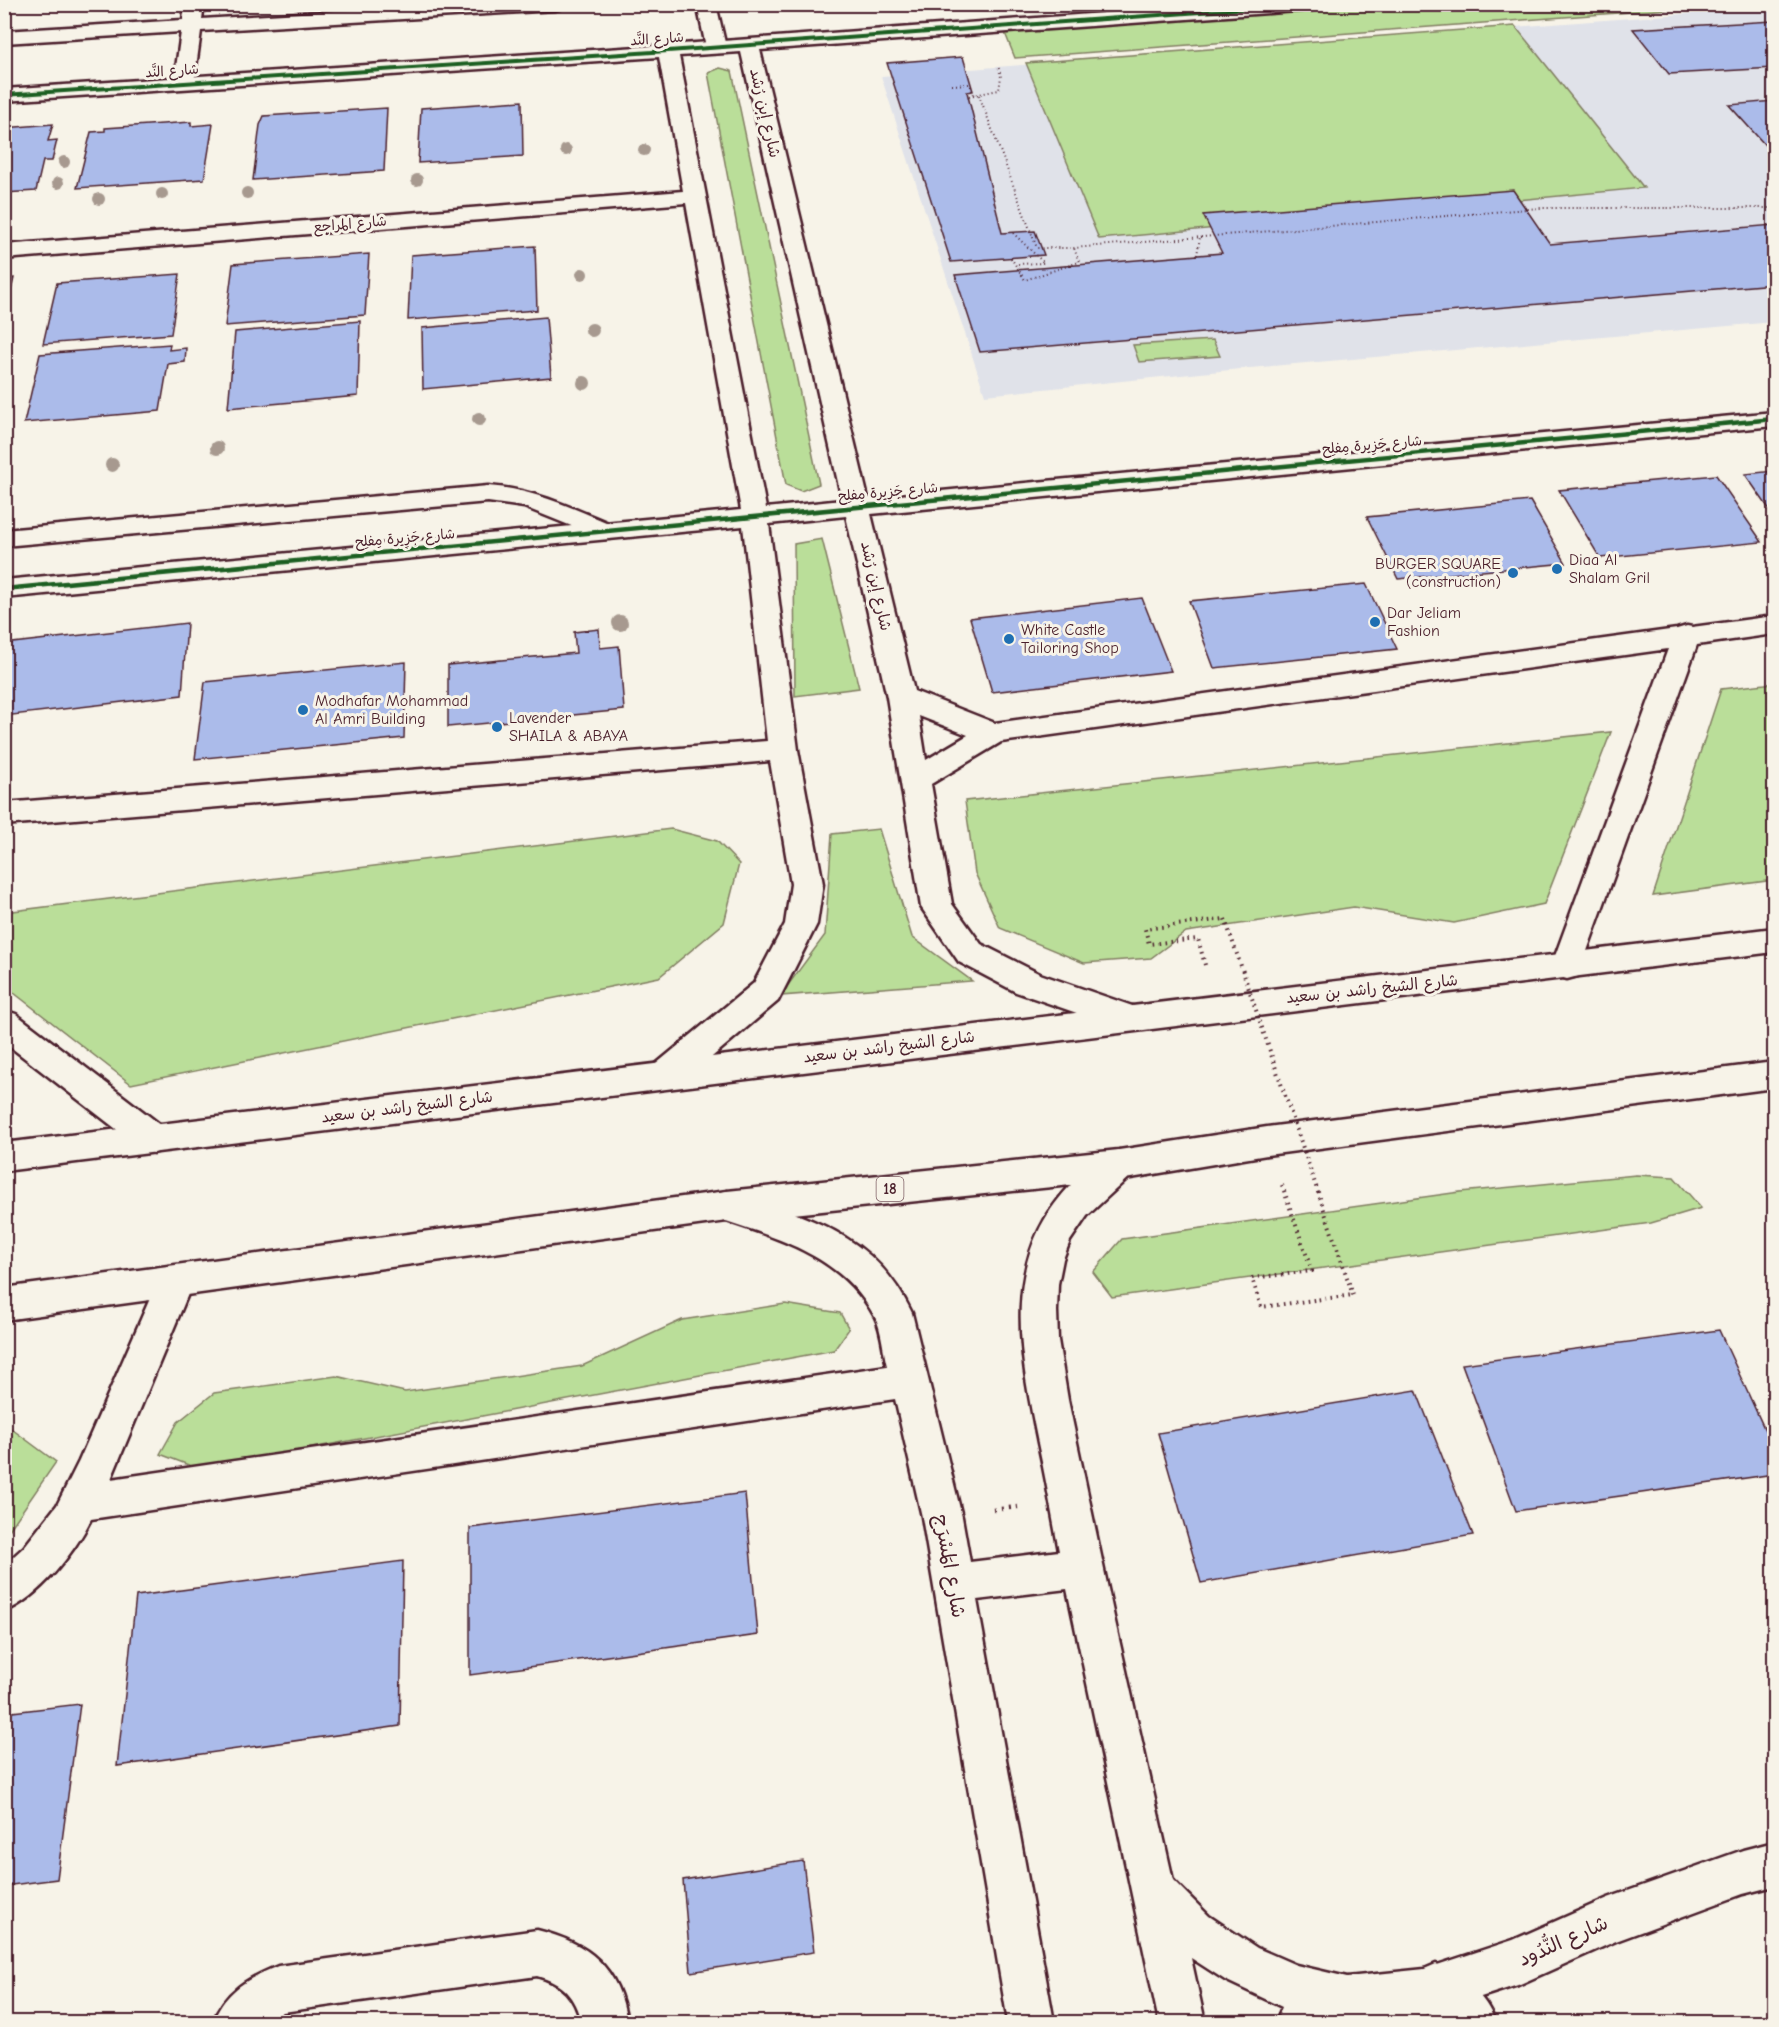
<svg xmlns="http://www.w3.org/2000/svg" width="1779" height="2027" font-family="'Comic Neue','Playpen Sans Arabic',sans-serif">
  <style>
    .built { fill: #e0e2e9 }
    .green { fill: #bade99; stroke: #827e62; stroke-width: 1.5 }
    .building { fill: #abbbea; stroke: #4a1f2b; stroke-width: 1.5 }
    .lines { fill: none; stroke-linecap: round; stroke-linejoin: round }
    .lane-casing { stroke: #4a1f2b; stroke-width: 5 }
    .street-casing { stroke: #4a1f2b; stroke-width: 5 }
    .primary-casing { stroke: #4a1f2b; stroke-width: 5 }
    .path-far2 { stroke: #4a1f2b; stroke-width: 2; stroke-dasharray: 1 3; stroke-linecap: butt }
    .path-far1 { stroke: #4a1f2b; stroke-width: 4; stroke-dasharray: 1.5 4.5; stroke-linecap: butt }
    .path { stroke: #4a1f2b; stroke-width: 4.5; stroke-dasharray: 2 6; stroke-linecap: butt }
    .lane { fill: #f7f3e8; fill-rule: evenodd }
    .street { fill: #f7f3e8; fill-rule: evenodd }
    .primary { fill: #f7f3e8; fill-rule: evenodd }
    .path-bridge { stroke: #4a1f2b; stroke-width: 4; stroke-dasharray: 1.5 4.5; stroke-linecap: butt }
    .cycleway-far1-casing { stroke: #f7f3e8; stroke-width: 6 }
    .cycleway-casing { stroke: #f7f3e8; stroke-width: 8 }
    .cycleway-far1 { stroke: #1b5e20; stroke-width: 4 }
    .cycleway { stroke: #1b5e20; stroke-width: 4.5 }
    .tree { fill: #a7998f }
    .poi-dot { fill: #1f6fb2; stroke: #f7f3e8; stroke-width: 2 }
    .labels { text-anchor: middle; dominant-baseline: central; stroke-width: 6; stroke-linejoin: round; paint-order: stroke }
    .far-street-label { font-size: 14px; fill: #4a1f2b; stroke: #f7f3e8 }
    .shield { fill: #f7f3e8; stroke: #7e5f64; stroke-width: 1.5 }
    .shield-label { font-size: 15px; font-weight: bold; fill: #4a1f2b }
    .street-label { font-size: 16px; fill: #4a1f2b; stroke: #f7f3e8 }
    .poi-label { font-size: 16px; fill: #4a1f2b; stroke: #f7f3e8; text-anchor: start }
    .near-street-label { font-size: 20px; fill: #4a1f2b; stroke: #f7f3e8 }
  </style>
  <rect width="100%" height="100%" fill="#f7f3e8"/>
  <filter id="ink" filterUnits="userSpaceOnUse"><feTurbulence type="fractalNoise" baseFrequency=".0167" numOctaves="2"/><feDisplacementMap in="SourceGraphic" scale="12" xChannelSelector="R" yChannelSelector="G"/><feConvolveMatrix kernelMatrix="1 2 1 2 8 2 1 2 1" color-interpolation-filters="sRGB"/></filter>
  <g filter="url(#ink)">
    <path class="built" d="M1774 7V322L1250 368 985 395 881 76Z"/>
    <path class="green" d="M1389 4 1725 5 1015 58 1005 33Z
      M1515 26 1644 188 1099 239 1026 63Z
      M720 68 732 71 819 484 801 491 786 485 708 73Z
      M1213 340 1220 356 1139 362 1133 345Z
      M822 539 859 688 795 696 794 544Z
      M1774 683V880L1653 896 1721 689Z
      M1611 732 1544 904 1454 923 1354 907 1186 932 1151 958 1084 963 1000 928 975 873 965 801Z
      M671 829 717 841 739 864 724 923 659 977 131 1084 5 986V912Z
      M879 829 912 937 972 981 780 996 825 935 832 834Z
      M1636 1175 1674 1177 1701 1208 1651 1223 1112 1297 1093 1272 1122 1239 1460 1192Z
      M785 1304 840 1313 849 1329 834 1350 199 1469 160 1454 178 1422 214 1393 336 1376 405 1392 582 1366 682 1320Z
      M5 1424 56 1462 5 1536Z"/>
    <path class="building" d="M1774 21V68L1669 74 1633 29Z
      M963 57 973 91 967 92 1002 233 1035 231 1044 255 951 262 887 63Z
      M522 101 523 156 418 163 421 108Z
      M1774 101V155L1729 105Z
      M387 108 384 171 253 180 260 125 264 116Z
      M191 122V126L213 124 204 179 77 188 91 132 105 131V128Z
      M53 124 48 141 57 140 52 161H43L36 191 4 193V128Z
      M1513 190 1550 244 1774 225V284L980 352 955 275 1222 253 1203 215Z
      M535 246 537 310 408 320 411 255Z
      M369 254 365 315 225 326 233 264Z
      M180 274 171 334 43 344 57 283Z
      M14 278 4 320V279Z
      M546 317 551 377 423 389 422 328Z
      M360 321 358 396 228 408 235 332Z
      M170 344 169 350 186 348 185 362 168 364 160 411 24 423 40 354Z
      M1774 471V516L1745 474Z
      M1716 475 1762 542 1600 558 1559 490Z
      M1530 501 1566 563 1398 579 1367 517Z
      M1366 584 1397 649 1214 668 1189 601Z
      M1142 598 1171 671 992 692 970 618Z
      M187 623 182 695 4 716V644Z
      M599 629 600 648 619 646 624 710 448 727V665L576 653 574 632Z
      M406 662 404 738 195 759 205 682Z
      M1719 1330 1774 1450V1474L1516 1511 1462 1364Z
      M1416 1390 1473 1535 1201 1583 1158 1433Z
      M745 1493 758 1635 470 1675V1528Z
      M403 1561 400 1726 117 1766 136 1596Z
      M80 1704 57 1879 4 1886V1713Z
      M803 1861 814 1952 691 1972 683 1880Z"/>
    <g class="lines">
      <defs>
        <path id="lane" d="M185 4H204L202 19 451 4H564L562 8 555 10 201 31 194 82 191 86H177L174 82 181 32 4 43V31L183 20Z
          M697 4H716L726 47 723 51H709L706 47Z
          M488 486C533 489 572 508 613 525L617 531 613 537 604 539 524 507 488 502 4 546V530Z
          M537 1930C589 1943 619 1967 627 2022H581C575 1997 563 1983 537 1976L283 2012 268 2022H213C225 1991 248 1978 278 1966Z
          M1436 1964C1461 1974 1487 1997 1495 2022H1439L1420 2003 1413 1987 1420 1971Z"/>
        <path id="street" d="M1226 4H1320L1318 8 1311 10 760 50 868 498 1774 412V426L871 514 914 691 995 723 1677 629 1687 626 1692 627 1774 616V634L1697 645 1578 976 1567 979 1556 976 1551 967 1668 649 1001 742 931 784 952 904 981 944 1040 974 1141 1009 1146 1018 1141 1027 1129 1031 1016 992 959 962 921 907 887 697 846 516 769 524 798 750 823 884 817 924 778 1001 680 1084 668 1087 656 1084 651 1074 656 1064 754 983 785 924 791 884 770 761 4 825V803L767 741 743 526 4 598V580L741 510 686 203 4 259V245L683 191 659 57 4 101V89L668 45ZM741 52 842 500 766 508 679 56ZM919 716 968 735 926 760Z
          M4 1010 16 1014 166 1129 171 1139 166 1149 154 1153 142 1149 4 1042Z
          M1119 1150 1131 1155 1137 1165 1131 1175 1087 1216 1070 1241 1063 1259 1058 1284 1057 1311 1058 1340 1068 1400 1114 1617 1173 1880 1209 1916 1257 1948 1296 1965 1347 1977 1425 1969 1513 1940 1608 1898 1743 1850 1774 1842V1886L1743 1894 1616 1941 1518 1985 1425 2015 1355 2022H1276L1282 2007 1225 1980 1191 1958 1205 2022H1159L1067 1589 977 1600 1054 2022H1008L922 1517 895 1399 91 1519C75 1552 39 1598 4 1612V1565L24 1547 57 1505 79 1461 162 1271 175 1266 188 1271 193 1282 111 1479 887 1366C883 1351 882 1330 875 1317 841 1254 776 1238 714 1217L709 1206 714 1195 727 1191C805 1217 873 1231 912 1313L962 1517 970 1562 1059 1551C1052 1515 1046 1479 1038 1443 1020 1353 1000 1262 1068 1188 1083 1173 1099 1157 1119 1150Z"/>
        <path id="primary" d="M1774 928V952L4 1171V1143Z
          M1774 1062V1088L1267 1155 1119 1180 727 1221 4 1320V1288L727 1191 1119 1150 1267 1127Z"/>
      </defs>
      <use href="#lane" class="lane-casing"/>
      <use href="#street" class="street-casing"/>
      <use href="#primary" class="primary-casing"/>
      <path class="path-far2" d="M952 85 970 84 974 95
        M979 95 1037 248H1074L1539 208H1774
        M969 96 999 90 1001 77 998 65
        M1013 233 1044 263 1016 264
        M1197 255 1200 237
        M1011 258 1025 280 1079 262 1074 248"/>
      <path class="path-far1" d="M1205 965 1198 939 1149 944 1145 929 1225 919
        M1282 1185 1312 1271 1252 1278 1261 1307 1353 1295"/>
      <path class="path" d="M993 1510 1018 1507"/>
      <use href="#lane" class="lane"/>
      <use href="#street" class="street"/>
      <use href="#primary" class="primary"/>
      <path class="path-bridge" d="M1225 919 1353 1295"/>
      <defs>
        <path id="cycleway-far1" d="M4 95 668 51 1311 4"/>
        <path id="cycleway" d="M4 589 1774 419"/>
      </defs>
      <use href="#cycleway-far1" class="cycleway-far1-casing"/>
      <use href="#cycleway" class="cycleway-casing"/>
      <use href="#cycleway-far1" class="cycleway-far1"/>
      <use href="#cycleway" class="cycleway"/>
    </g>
    <g class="tree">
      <circle cx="566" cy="150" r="6"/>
      <circle cx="644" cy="150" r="6"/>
      <circle cx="64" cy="162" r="6"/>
      <circle cx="417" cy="180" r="6"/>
      <circle cx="58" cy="183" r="6"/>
      <circle cx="247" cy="193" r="6"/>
      <circle cx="162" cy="194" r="6"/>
      <circle cx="99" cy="199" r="6"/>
      <circle cx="582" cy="274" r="6"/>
      <circle cx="592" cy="330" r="7"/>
      <circle cx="584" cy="383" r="7"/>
      <circle cx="479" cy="419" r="7"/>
      <circle cx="217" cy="448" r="7"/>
      <circle cx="112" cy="465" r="7"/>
      <circle cx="620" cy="623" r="8"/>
    </g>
  </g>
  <g class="poi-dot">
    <circle cx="1557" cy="569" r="6"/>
    <circle cx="1513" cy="573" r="6"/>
    <circle cx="1375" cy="622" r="6"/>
    <circle cx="1009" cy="639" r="6"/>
    <circle cx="303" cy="710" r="6"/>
    <circle cx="497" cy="727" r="6"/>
  </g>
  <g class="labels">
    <g class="far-street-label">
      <text transform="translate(657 39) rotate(-4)">شارع النَّد</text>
      <text transform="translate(172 71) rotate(-4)">شارع النَّد</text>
      <text transform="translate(350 224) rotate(-5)">شارع المراجع</text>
      <text transform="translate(1372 445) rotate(-5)">شارع جَزِيرة مِفلِح</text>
      <text transform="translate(888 492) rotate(-5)">شارع جَزِيرة مِفلِح</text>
      <text transform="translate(405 538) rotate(-5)">شارع جَزِيرة مِفلِح</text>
    </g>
    <rect class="shield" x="876.5" y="1177" width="27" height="24" rx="4.5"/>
    <g class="shield-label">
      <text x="890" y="1189">18</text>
    </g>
    <g class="street-label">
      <text transform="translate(765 113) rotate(77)">شارع إبن رُشد</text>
      <text transform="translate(876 586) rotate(77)">شارع إبن رُشد</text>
      <text transform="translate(1372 989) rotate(-6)">شارع الشيخ راشد بن سعيد</text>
      <text transform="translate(889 1047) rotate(-7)">شارع الشيخ راشد بن سعيد</text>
      <text transform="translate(407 1107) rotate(-7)">شارع الشيخ راشد بن سعيد</text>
    </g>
    <g class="poi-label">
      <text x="1569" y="560">Diaa Al<tspan x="1569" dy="18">Shalam Gril</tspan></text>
      <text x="1501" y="564" text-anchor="end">BURGER SQUARE<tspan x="1501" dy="18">(construction)</tspan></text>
      <text x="1387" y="613">Dar Jeliam<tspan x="1387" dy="18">Fashion</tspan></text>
      <text x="1021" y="630">White Castle<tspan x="1021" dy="18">Tailoring Shop</tspan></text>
      <text x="315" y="701">Modhafar Mohammad<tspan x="315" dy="18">Al Amri Building</tspan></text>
      <text x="509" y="718">Lavender<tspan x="509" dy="18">SHAILA &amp; ABAYA</tspan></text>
    </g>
    <g class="near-street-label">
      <text transform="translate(950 1566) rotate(80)">شارع المَسْرَج</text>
      <text transform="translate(1563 1941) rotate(-24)">شارع النُّدُود</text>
    </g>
  </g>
  <rect width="1779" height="2027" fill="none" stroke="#f7f3e8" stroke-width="24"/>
  <rect x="12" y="12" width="1755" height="2003" fill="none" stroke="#4a1f2b" stroke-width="2" filter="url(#ink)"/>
</svg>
